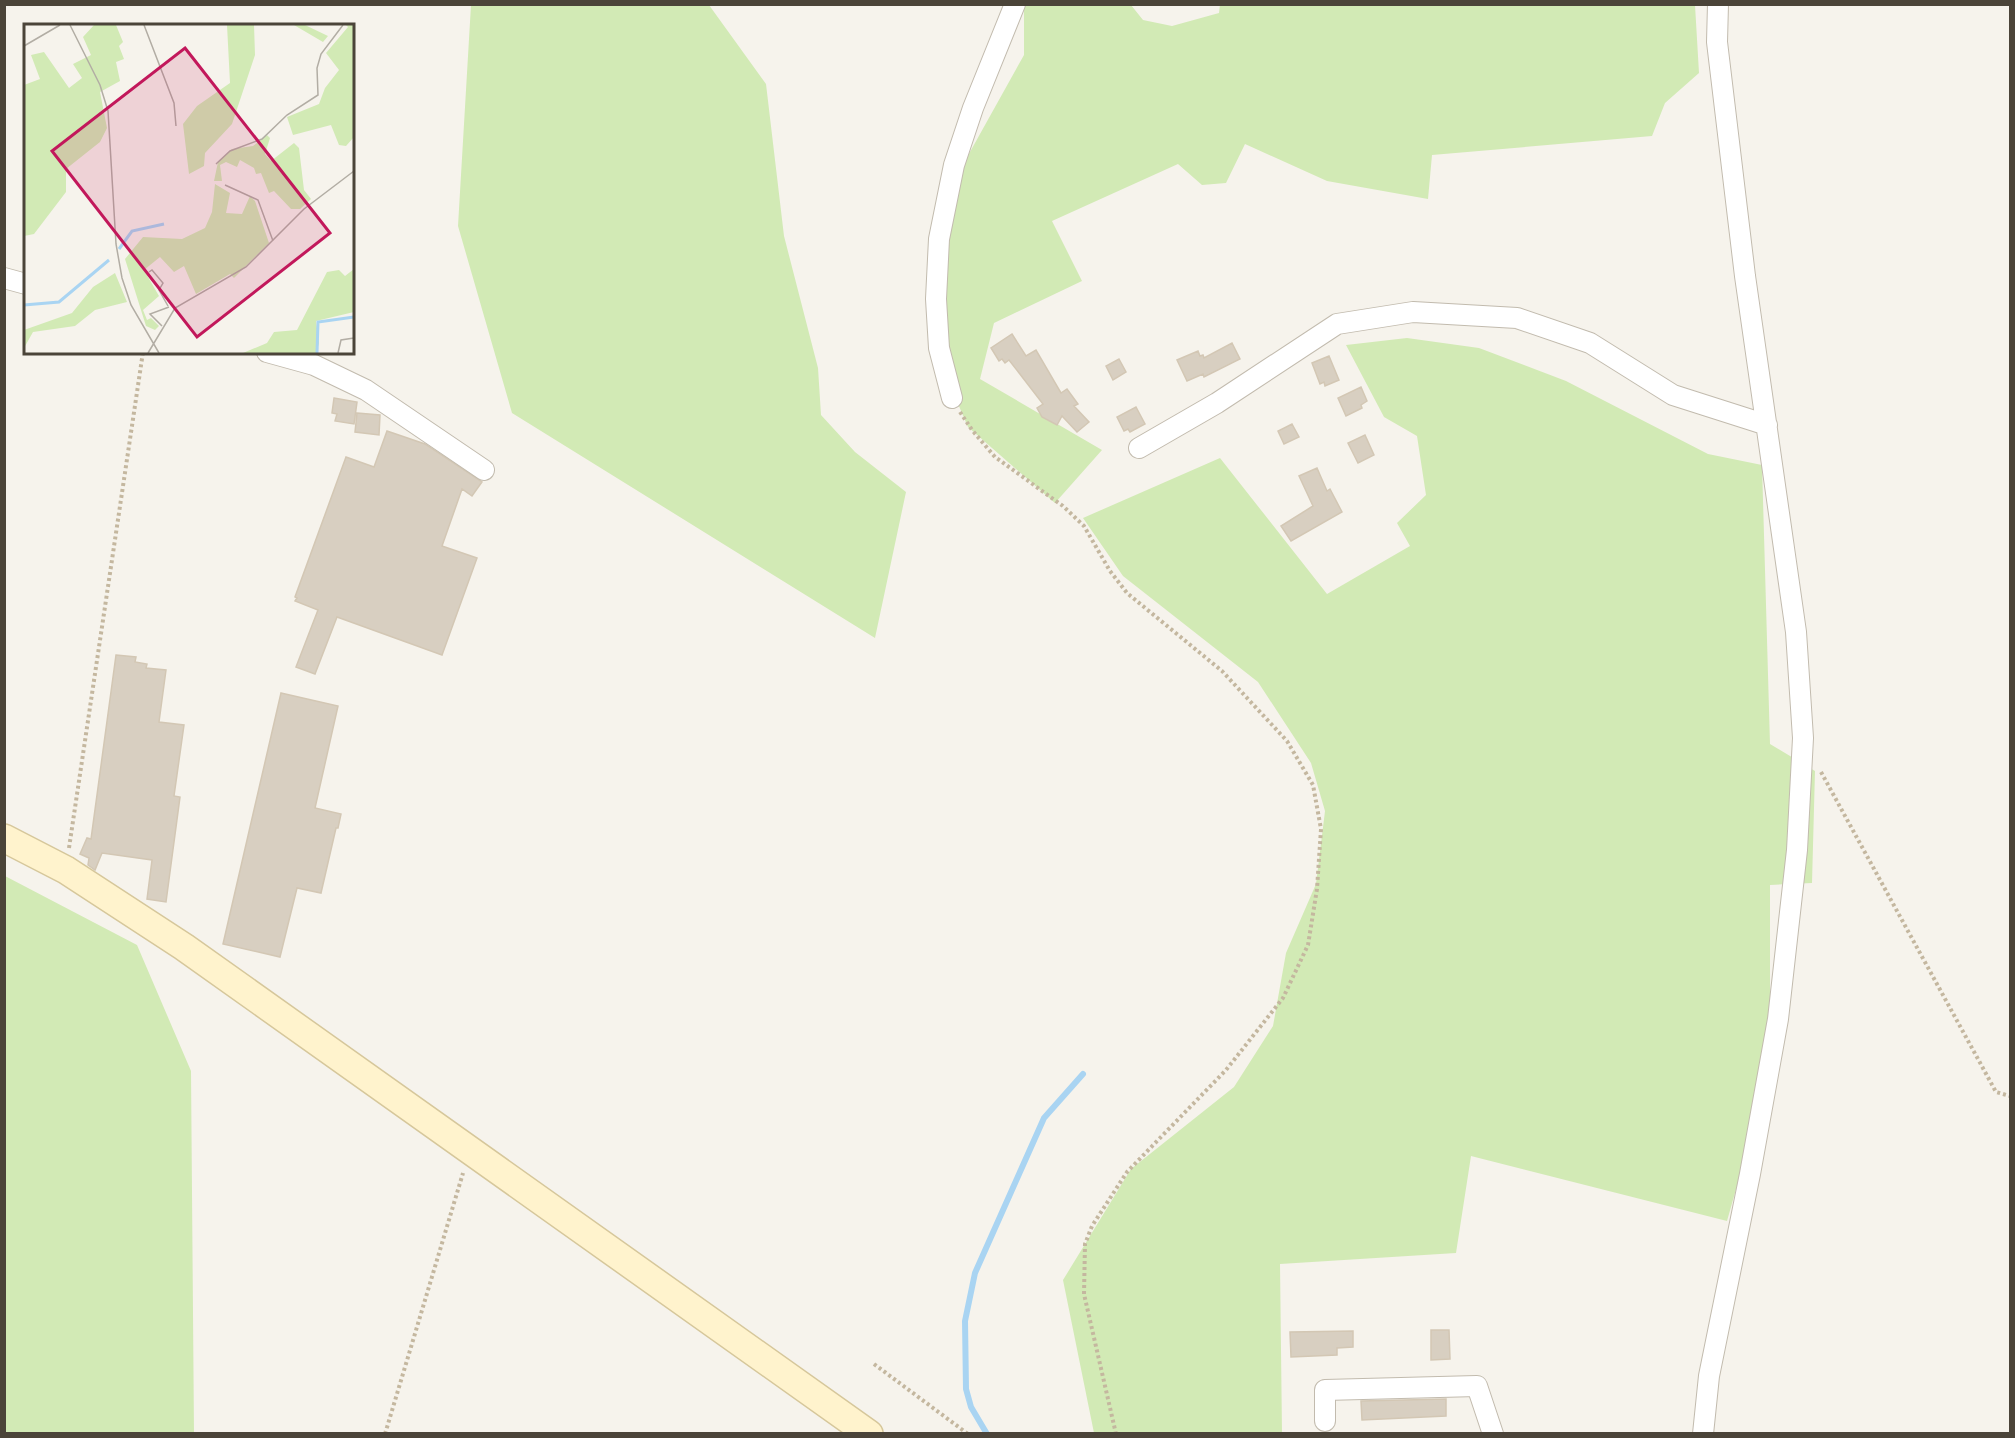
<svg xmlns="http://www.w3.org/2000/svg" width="2015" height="1438" font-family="Ubuntu,sans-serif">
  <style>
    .green { fill: #d2eab5 }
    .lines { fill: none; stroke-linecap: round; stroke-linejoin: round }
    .stream { stroke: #a9d4f2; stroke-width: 6 }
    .building { fill: #d8cfc1; stroke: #d3c7b4; stroke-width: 1.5 }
    .street-casing { stroke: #c2bbae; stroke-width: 22 }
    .secondary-casing { stroke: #d6c79b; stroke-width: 30 }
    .path { stroke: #c4b79f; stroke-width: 4; stroke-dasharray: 3 3; stroke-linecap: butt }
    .street { stroke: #fff; stroke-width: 20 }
    .secondary { stroke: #fff3cd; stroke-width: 27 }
    .inset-river { fill: none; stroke: #a9d4f2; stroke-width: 3 }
    .inset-road { fill: none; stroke: #b2ada4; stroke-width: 1.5 }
    .view { fill: #c2185b; fill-opacity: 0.15; stroke: #c2185b; stroke-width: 3 }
    .inset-edge { fill: none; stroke: #4b4439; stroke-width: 3 }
  </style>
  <rect width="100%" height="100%" fill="#f6f3ec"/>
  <path class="green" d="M1220 4 1695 5 1699 73 1665 103 1652 136 1432 155 1428 199 1327 181 1245 144 1226 183 1202 185 1178 164 1052 221 1082 281 994 323 980 379 1102 450 1055 503 968 427 949 383 936 213 1024 55V5H1131L1143 20 1172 26 1219 13Z
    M471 5H709L766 84 784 236 818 368 821 415 855 452 906 492 875 638 512 413 458 226Z
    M1407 338 1479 348 1566 381 1708 454 1762 465 1770 744 1815 771 1812 883 1770 885V1069L1727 1221 1471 1156 1456 1253 1280 1264 1282 1433H1094L1063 1280 1131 1169 1234 1087 1273 1026 1286 953 1316 884 1325 811 1311 763 1258 682 1123 576 1083 518 1220 458 1327 594 1410 546 1397 523 1426 495 1417 436 1384 417 1346 345Z
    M5 876 137 945 191 1071 194 1433H5Z"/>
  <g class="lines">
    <path class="stream" d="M987 1434 971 1407 966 1389 965 1321 975 1273 1044 1118 1083 1074"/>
  </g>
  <path class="building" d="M1012 334 1026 356 1036 350 1061 393 1067 389 1078 404 1074 406 1089 422 1077 432 1062 416 1057 425 1042 417 1037 408 1043 404 1009 360 1005 363 1002 359 999 361 991 348Z
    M1232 343 1240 359 1204 377 1203 374 1187 381 1177 360 1198 351 1200 356 1203 355 1204 358Z
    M1329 356 1339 380 1325 386 1324 382 1320 384 1312 363Z
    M1119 359 1126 372 1113 380 1106 366Z
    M1361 387 1367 401 1361 405 1362 408 1346 416 1338 398Z
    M334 398 357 402 354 424 335 421 337 414 332 413Z
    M1136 407 1145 424 1130 432 1128 429 1124 431 1117 417Z
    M357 413 380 415 379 435 355 432Z
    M1292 424 1299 437 1284 444 1278 431Z
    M387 431 425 444 482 482 472 496 462 489 442 546 477 558 442 655 337 617 315 674 296 667 318 610 295 601 297 598 295 597 346 457 374 467Z
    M1365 435 1374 455 1358 463 1348 443Z
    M1317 468 1327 491 1330 489 1342 512 1291 541 1281 526 1313 506 1299 476Z
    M116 655 136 657 135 662 147 664 146 668 166 670 159 722 184 725 174 796 180 797 166 902 147 899 152 860 102 853 95 870 88 865 89 858 80 854 87 838 91 839Z
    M281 693 338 706 315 808 341 814 338 828H336L321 893 297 888 280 957 223 944Z
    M1431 1330H1449L1450 1359 1431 1360Z
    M1353 1331V1347L1337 1348V1355L1291 1357 1290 1332Z
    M1446 1399V1416L1362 1420 1361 1401Z"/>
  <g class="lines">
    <defs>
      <path id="street" d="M4 278 26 284
        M267 352 314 365 366 390 484 470
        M952 398 939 348 936 299 939 239 954 165 973 108 1015 4
        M1139 448 1217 403 1337 324 1413 312 1517 318 1590 343 1673 395 1767 425
        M1325 1421V1390L1477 1386 1493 1434
        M1703 1434 1709 1376 1750 1174 1778 1019 1797 850 1803 738 1796 632 1745 276 1717 42 1718 4"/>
      <path id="secondary" d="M4 838 66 870 184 947 869 1434"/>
    </defs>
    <use href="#street" class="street-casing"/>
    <use href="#secondary" class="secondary-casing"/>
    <path class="path" d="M960 412 972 430 995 457 1063 506 1084 526 1110 571 1127 593 1222 671 1287 741 1313 785 1321 829 1317 889 1308 945 1283 998 1226 1070 1127 1172 1092 1226 1085 1244 1084 1294 1116 1434
      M1821 772 1996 1092 2010 1096
      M69 848 143 352
      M874 1364 968 1434
      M385 1434 463 1173"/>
    <use href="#street" class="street"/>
    <use href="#secondary" class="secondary"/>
  </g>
  <g transform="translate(24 24)">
    <rect width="330" height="330" fill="#f6f3ec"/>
    <path d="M70 1H92L99 18 95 22 100 35 92 38 96 57 76 68 83 104 76 118 42 145V168L10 210 0 212V61L16 55 7 31 20 28 45 64 58 54 49 40 67 31 59 13ZM203 1H230L231 31 208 100 181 129 180 142 165 150 159 100 173 82 206 59ZM270 1H281L304 12 299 18ZM322 1H330V113L322 122 315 121 307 101 269 111 263 93 295 80 301 64 315 46 302 29 324 3ZM243 111 246 114 241 130 247 137 270 119 275 124 280 166 287 175 276 185H267L250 167 245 169 237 149 232 150 230 144 216 136 213 143 202 138 196 141 198 157H190L194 138 208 125 229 122ZM191 160 206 169 202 189 218 190 226 172 231 177 245 219 210 254 206 250 172 270 160 242 150 248 136 233 120 246 135 272 119 286 123 296 127 294 135 302 131 306 122 302 101 235 119 213 158 215 181 204 188 188ZM330 245V288L292 297 295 319 292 329H219L243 319 250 308 273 306 303 248 315 246 321 252ZM91 249 103 278 71 286 51 302 9 308 0 324V306L48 289 69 263Z" fill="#d2eab5"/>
    <path class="inset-river" d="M95 225 108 207 140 200M0 281 35 278 85 236M293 329 294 298 330 293"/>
    <path class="inset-road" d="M46 1 76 61 84 87 92 220 98 254 107 281 135 329M120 1 150 79 152 102M0 22 36 1M192 140 206 127 238 115 263 91 294 71 293 44 297 30 319 1M201 161 234 176 249 217M125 248 128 246 139 259 135 266 144 282M138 302 126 290 145 283M124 329 151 284 222 243 280 185 330 147M314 329 317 316 330 314"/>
    <path class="view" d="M161 24 306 209 173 313 28 127Z"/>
    <rect width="330" height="330" class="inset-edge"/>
  </g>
  <rect width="2015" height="1438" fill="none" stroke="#4b4439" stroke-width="12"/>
</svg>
